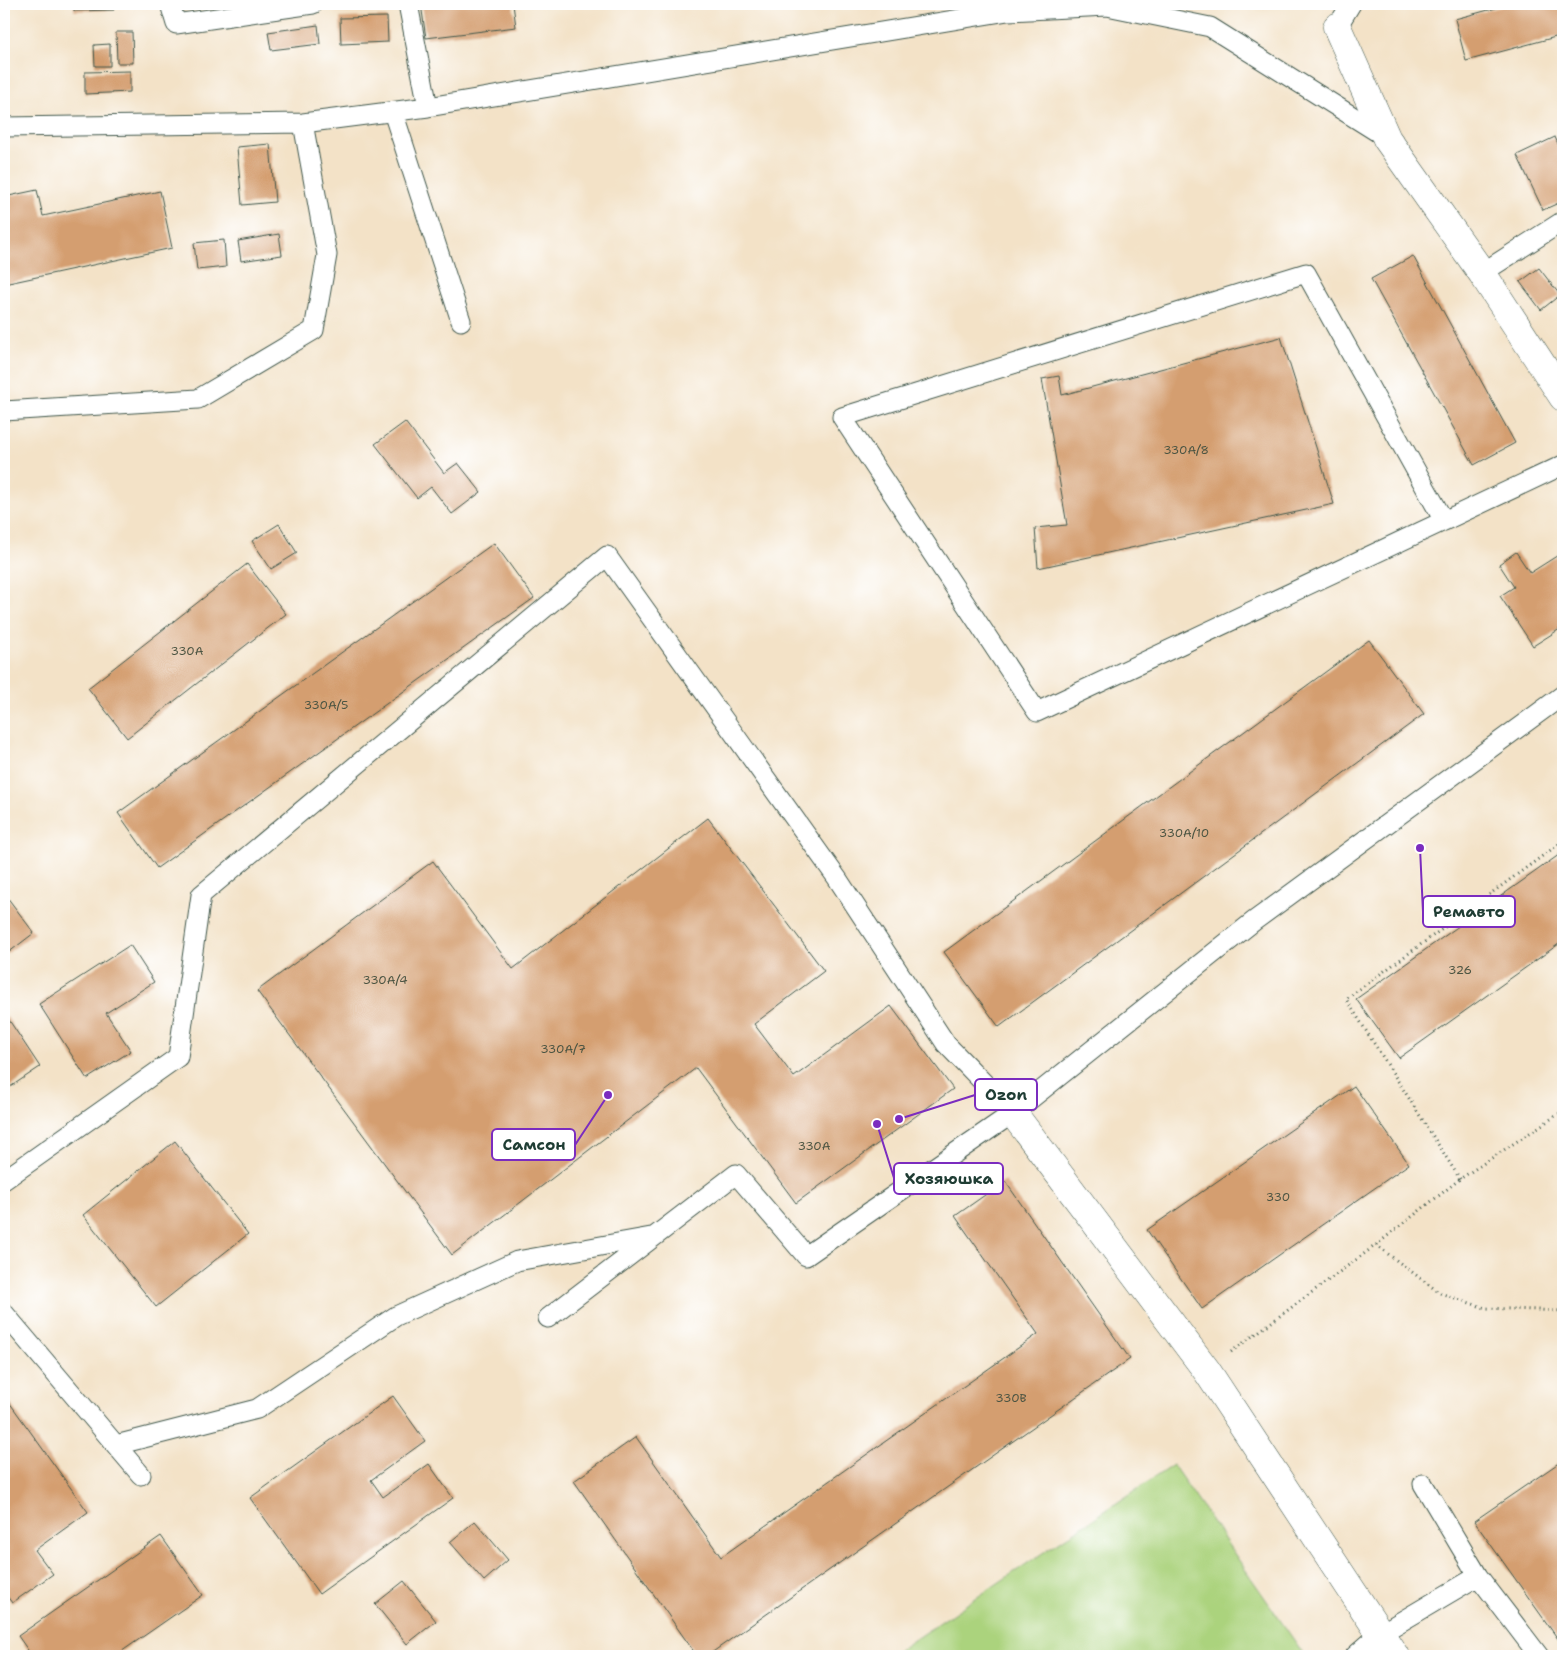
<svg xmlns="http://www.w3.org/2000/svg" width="1567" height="1660" font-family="'Shantell Sans',sans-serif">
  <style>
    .green { fill: #abd37d; stroke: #658858 }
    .building { fill: #d49e6f }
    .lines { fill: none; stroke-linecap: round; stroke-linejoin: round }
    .lane-casing { stroke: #3f564a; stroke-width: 21 }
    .street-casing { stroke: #3f564a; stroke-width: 29 }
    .path { stroke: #3f564a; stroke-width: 3; stroke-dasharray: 1 4; stroke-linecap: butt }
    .lane { stroke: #fff; stroke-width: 19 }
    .street { stroke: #fff; stroke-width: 28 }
    .labels { text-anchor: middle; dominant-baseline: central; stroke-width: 4; stroke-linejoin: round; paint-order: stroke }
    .number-label { font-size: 12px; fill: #4c5543 }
    .leader { fill: none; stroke: #7b2cbf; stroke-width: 2 }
    .callout-dot { fill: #7b2cbf; stroke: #fff; stroke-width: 2 }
    .callout { fill: #fff; stroke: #7b2cbf; stroke-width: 2 }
    .callout-label { font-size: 16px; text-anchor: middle; font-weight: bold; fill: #1f3d34 }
  </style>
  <rect width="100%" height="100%" fill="#fff"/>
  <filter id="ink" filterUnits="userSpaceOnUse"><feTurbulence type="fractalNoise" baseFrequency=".02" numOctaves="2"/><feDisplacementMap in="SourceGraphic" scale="10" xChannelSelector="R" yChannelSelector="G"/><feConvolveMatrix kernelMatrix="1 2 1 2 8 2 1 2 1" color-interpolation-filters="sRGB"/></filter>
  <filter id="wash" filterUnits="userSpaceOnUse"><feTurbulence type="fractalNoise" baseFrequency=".0096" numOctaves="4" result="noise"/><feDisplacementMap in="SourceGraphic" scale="20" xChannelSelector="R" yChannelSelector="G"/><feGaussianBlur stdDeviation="1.12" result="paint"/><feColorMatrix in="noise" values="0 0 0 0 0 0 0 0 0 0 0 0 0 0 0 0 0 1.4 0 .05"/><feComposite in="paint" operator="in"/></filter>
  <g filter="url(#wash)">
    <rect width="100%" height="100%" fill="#f3e2c7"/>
    <path class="green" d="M1173 1465 1305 1656H890Z"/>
    <g id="blocks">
      <path class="building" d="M74 4H113L114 10 74 11Z
        M176 4H214V5L177 11Z
        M421 4H513L516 27 426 38Z
        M1511 4H1563V35L1466 61 1455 19Z
        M387 17 388 42 341 44 340 18Z
        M318 25 320 44 271 50 268 32Z
        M116 32H132L133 63H117Z
        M110 44V66H95L94 45Z
        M130 71V92L85 94V72Z
        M1555 137 1563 155V201L1543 210 1517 155Z
        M270 144 275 202 242 205 237 147Z
        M37 190 43 216 160 191 172 248 4 284V197Z
        M279 234 282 255 241 261 238 241Z
        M224 240 226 267 197 270 194 243Z
        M1413 256 1515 443 1474 465 1371 279Z
        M1539 268 1560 295 1541 310 1520 282Z
        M1281 337 1334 504 1038 568 1035 528 1067 525 1042 379 1059 376 1062 395Z
        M405 422 444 473 458 463 481 492 452 514 431 487 417 498 375 444Z
        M279 524 297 553 271 569 252 541Z
        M494 543 534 598 157 868 118 813Z
        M1516 552 1530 573 1563 552V627L1533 646 1500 596 1514 587 1499 564Z
        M247 564 286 614 127 738 88 688Z
        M1369 640 1424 714 999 1027 944 952Z
        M708 818 824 971 754 1024 794 1077 891 1006 953 1089 796 1203 696 1068 452 1255 257 991 433 861 513 969Z
        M1563 852V941L1399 1058 1356 999Z
        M4 893 34 933 4 956Z
        M130 945 154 982 106 1013 131 1051 87 1079 39 1004Z
        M7 1017 40 1067 4 1091V1019Z
        M1354 1086 1409 1164 1202 1309 1147 1230Z
        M175 1141 248 1234 156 1307 83 1215Z
        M1005 1181 1130 1359 707 1656H697L574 1481 636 1437 721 1557 1038 1334 955 1216Z
        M4 1395 88 1512 35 1550 53 1574 12 1603 4 1592Z
        M393 1396 425 1441 371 1480 383 1497 429 1464 453 1498 319 1594 250 1498Z
        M1563 1460V1646L1474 1521Z
        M475 1521 508 1560 484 1581 450 1542Z
        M161 1536 203 1595 115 1656H32L18 1636Z
        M404 1581 436 1621 407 1644 375 1604Z"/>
    </g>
  </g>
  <g filter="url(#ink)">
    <use href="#blocks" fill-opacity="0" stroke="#3f564a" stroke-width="1"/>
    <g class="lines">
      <defs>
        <path id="lane" d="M170 4 176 24 313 4
          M408 4 428 107
          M1337 27 1351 4
          M393 112 461 321
          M4 127 303 123 428 107 1008 11 1107 6 1210 27 1387 138
          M1482 273 1563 221
          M4 411 198 399 314 330 327 255 303 123
          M1444 521 1306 273 842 417 1037 712 1563 465
          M4 1180 178 1057 201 895 607 556 837 878 946 1044 1013 1113
          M4 1313 141 1475
          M548 1318 736 1174 806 1256 1013 1113 1254 921 1563 695
          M116 1445 257 1409 396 1316 517 1261 651 1237
          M1423 1484 1478 1576 1539 1656
          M1355 1656 1380 1634 1478 1576"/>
        <path id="street" d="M1337 27 1387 139 1482 273 1563 397
          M1013 1113 1207 1371 1395 1656"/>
      </defs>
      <use href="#lane" class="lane-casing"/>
      <use href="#street" class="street-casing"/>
      <path class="path" d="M1460 1179 1346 999 1563 841
        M1376 1245 1440 1293 1485 1308 1563 1311
        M1231 1352 1376 1245 1460 1179 1563 1111"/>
      <use href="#lane" class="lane"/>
      <use href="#street" class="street"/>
    </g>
  </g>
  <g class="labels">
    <g class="number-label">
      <text x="1186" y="450">330А/8</text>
      <text x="187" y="651">330А</text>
      <text x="326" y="705">330А/5</text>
      <text x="1184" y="833">330А/10</text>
      <text x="1460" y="970">326</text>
      <text x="385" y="980">330А/4</text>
      <text x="563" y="1049">330А/7</text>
      <text x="814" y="1146">330А</text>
      <text x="1278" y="1197">330</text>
      <text x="1011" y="1398">330В</text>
    </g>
  </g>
  <path class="leader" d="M1420 848L1423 912M899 1119L975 1095M608 1095L575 1145M877 1124L894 1178"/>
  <g class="callout-dot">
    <circle cx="1420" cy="848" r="5"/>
    <circle cx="899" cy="1119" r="5"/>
    <circle cx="608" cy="1095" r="5"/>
    <circle cx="877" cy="1124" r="5"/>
  </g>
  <g class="callout">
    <rect x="1423" y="896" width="92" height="31" rx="5"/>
    <rect x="975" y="1079" width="62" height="31" rx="5"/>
    <rect x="492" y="1129" width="83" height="31" rx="5"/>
    <rect x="894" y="1163" width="109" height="31" rx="5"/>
  </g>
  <g class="callout-label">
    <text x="1469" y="917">Ремавто</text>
    <text x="1006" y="1100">Ozon</text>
    <text x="534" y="1150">Самсон</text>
    <text x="949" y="1184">Хозяюшка</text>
  </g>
  <rect width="1567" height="1660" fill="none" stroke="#fff" stroke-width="20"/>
</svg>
